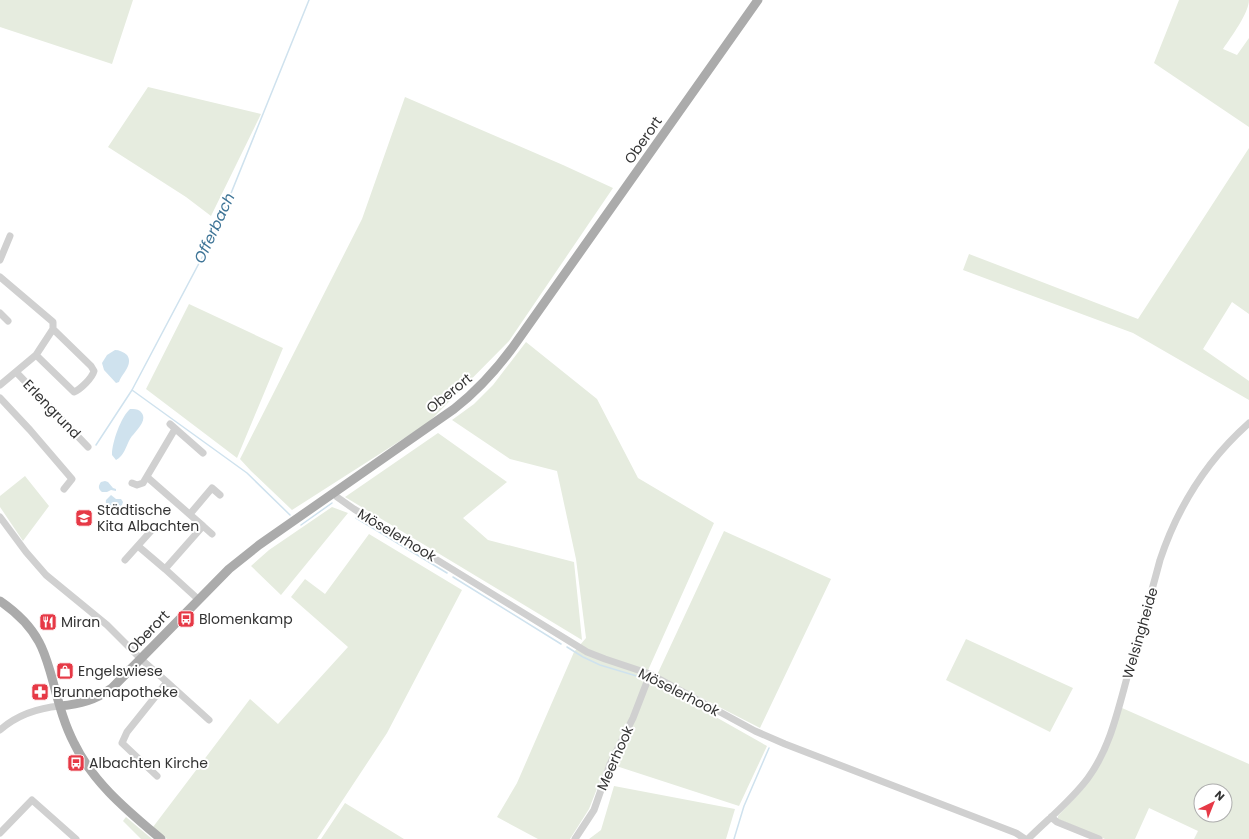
<svg xmlns="http://www.w3.org/2000/svg" width="1249" height="839" font-family="Poppins,sans-serif">
  <style>
    .green { fill: #e6ecdf; fill-rule: evenodd }
    .water { fill: #cfe2ee }
    .lines { fill: none; stroke-linecap: round; stroke-linejoin: round }
    .stream { stroke: #cfe2ee; stroke-width: 1.5 }
    .minor { stroke: #d0d0d0; stroke-width: 7 }
    .major { stroke: #ababab; stroke-width: 9 }
    .labels { text-anchor: middle; dominant-baseline: central; stroke-width: 4; stroke-linejoin: round; paint-order: stroke }
    .street-label { font-size: 14px; fill: #333; stroke: #fff }
    .poi-label { font-size: 14px; fill: #333; stroke: #fff; text-anchor: start }
    .water-label { font-size: 15px; font-style: italic; fill: #3f7597; stroke: #fff }
  </style>
  <rect width="100%" height="100%" fill="#fff"/>
  <path class="green" d="M0 0H133L112 64 0 27Z
    M1179 0H1249C1249 13 1231 37 1223 49L1237 55 1249 38V127L1154 63Z
    M148 87 261 114 211 216 186 197 108 147Z
    M405 97 563 165 613 188 509 341 428 423 292 510 251 471 240 459 362 219Z
    M1249 148V314L1232 302 1203 349 1249 381V400L1133 333 963 270 969 254 1138 319Z
    M189 304 283 348 237 458 146 389Z
    M526 342 597 399 638 478 714 523 645 677 767 746 739 806 607 763 589 809 570 839H538L497 817 517 783 574 652 586 638 576 559 557 471 510 459 452 420 474 404 493 385Z
    M438 433 507 482 463 518 488 540 574 562 582 640 345 497Z
    M25 476 49 506 23 541 0 507V496Z
    M332 507 348 513 281 595 251 566 269 550Z
    M724 531 831 579 760 728 657 675Z
    M369 534 462 590 387 733 317 839H167L153 827 250 699 278 724 348 647 291 597 305 579 325 594Z
    M966 639 1073 688 1050 732 946 680Z
    M1122 708 1249 764V839H1194L1198 831 1149 808 1135 839H1105L1058 819V816L1084 788ZM1201 791H1225V815H1201Z
    M614 786 735 809 726 839H589L601 830Z
    M345 803 404 839H321Z
    M126 817 152 839H141L123 821Z"/>
  <path class="water" d="M115 350C119 350 124 352 127 355 134 365 121 374 119 382L116 383 104 370 102 363 107 355Z
    M130 409C134 409 137 409 140 411 150 420 135 431 130 439 126 446 124 456 116 460L112 455C112 442 121 417 130 409Z
    M105 481 108 482 113 488 116 489V491L111 490 107 492H102C98 489 98 486 101 482Z
    M111 495 116 499H121L123 502 122 505 113 511C108 510 105 505 106 500Z"/>
  <g class="lines">
    <path class="stream" d="M132 390 247 473 290 515
      M96 445 132 390 215 233 309 0
      M356 518 447 573
      M301 525 332 503
      M453 577 561 644
      M567 647 583 657 600 665 640 677
      M734 839 744 806 769 748"/>
    <path class="minor" d="M0 260 10 236
      M0 277 53 322V329L36 355 0 385
      M0 313 8 321
      M36 355 74 392C81 389 92 378 94 371L91 366 53 329
      M16 372 88 447
      M0 398 30 430 72 479 64 489
      M170 424 203 453
      M147 477 203 526 165 569 199 600
      M132 483 137 485 143 483 175 429
      M334 493 337 497 354 509 587 652 605 659 650 674 755 731 785 744 1016 833 1025 839
      M190 514 212 488 220 495
      M0 517 26 552 46 575 107 625 141 659 167 682 209 720
      M203 526 212 534
      M138 546 165 569
      M125 560 151 531
      M0 730C17 715 38 708 60 706
      M157 776 122 743 127 732 167 682
      M1051 817 1057 822 1099 839
      M0 833 32 800 76 839
      M575 839 594 810 610 764 633 718 650 674
      M1028 839C1048 819 1071 801 1088 778 1110 748 1118 710 1128 674 1139 636 1150 598 1160 560 1178 506 1206 461 1249 423"/>
    <path class="major" d="M0 601C16 612 30 625 39 642 44 651 47 661 50 671 57 695 62 720 74 743 93 783 128 811 161 839
      M60 706C81 704 95 700 112 688L229 569 259 545 454 409C477 391 496 370 513 347L758 0"/>
  </g>
  <defs>
    <symbol id="school-square" viewBox="-11 -11 22 22"><rect x="-9" y="-9" width="18" height="18" rx="4" fill="#e63946" stroke="#fff"/><path d="M0-5L7-2L0 1L-7-2ZM-4 1L0 2.5L4 1V4Q0 6-4 4Z" fill="#fff"/></symbol>
    <symbol id="bus-square" viewBox="-11 -11 22 22"><rect x="-9" y="-9" width="18" height="18" rx="4" fill="#e63946" stroke="#fff"/><path d="M-5-6H5V4H4V6H2V4H-2V6H-4V4H-5ZM-3.5-4V0h7V-4ZM-3.5 1.2v1.5H-2V1.2ZM2 1.2v1.5H3.5V1.2Z" fill="#fff"/></symbol>
    <symbol id="restaurant-square" viewBox="-11 -11 22 22"><rect x="-9" y="-9" width="18" height="18" rx="4" fill="#e63946" stroke="#fff"/><path d="M-5-6h1v4h1v-4h1v4h1v-4h1v5L-1.5 .5V6h-2V.5L-5-1ZM5-6V6H3V1.5H1.5Q1.5-4 5-6Z" fill="#fff"/></symbol>
    <symbol id="shop-square" viewBox="-11 -11 22 22"><rect x="-9" y="-9" width="18" height="18" rx="4" fill="#e63946" stroke="#fff"/><path d="M-5-2.5h2.3a2.7 3.5 0 0 1 5.4 0H5L5.5 6h-11ZM-1.5-2.5h3a1.5 2.3 0 0 0-3 0Z" fill="#fff"/></symbol>
    <symbol id="pharmacy-square" viewBox="-11 -11 22 22"><rect x="-9" y="-9" width="18" height="18" rx="4" fill="#e63946" stroke="#fff"/><path d="M-2-6h4v4h4v4h-4v4h-4v-4h-4v-4h4Z" fill="#fff"/></symbol>
  </defs>
  <g fill-rule="evenodd">
    <use href="#school-square" x="74" y="508" width="20" height="20"/>
    <use href="#bus-square" x="176" y="609" width="20" height="20"/>
    <use href="#restaurant-square" x="38" y="612" width="20" height="20"/>
    <use href="#shop-square" x="55" y="661" width="20" height="20"/>
    <use href="#pharmacy-square" x="30" y="682" width="20" height="20"/>
    <use href="#bus-square" x="66" y="753" width="20" height="20"/>
  </g>
  <g class="labels">
    <g class="street-label">
      <text transform="translate(643 140) rotate(-55)">Oberort</text>
      <text transform="translate(449 393) rotate(-39)">Oberort</text>
      <text transform="translate(52 409) rotate(46)">Erlengrund</text>
      <text transform="translate(397 535) rotate(31)">Möselerhook</text>
      <text transform="translate(148 632) rotate(-46)">Oberort</text>
      <text transform="translate(1140 633) rotate(-74)">Welsingheide</text>
      <text transform="translate(679 692) rotate(27)">Möselerhook</text>
      <text transform="translate(615 758) rotate(-66)">Meerhook</text>
    </g>
    <g class="poi-label">
      <text x="97" y="510">Städtische<tspan x="97" dy="16">Kita Albachten</tspan></text>
      <text x="199" y="619">Blomenkamp</text>
      <text x="61" y="622">Miran</text>
      <text x="78" y="671">Engelswiese</text>
      <text x="53" y="692">Brunnenapotheke</text>
      <text x="89" y="763">Albachten Kirche</text>
    </g>
    <g class="water-label">
      <text transform="translate(214 228) rotate(-65)">Offerbach</text>
    </g>
  </g>
  <g transform="translate(1213 803) rotate(43)"><circle r="19" fill="#ffffff" stroke="#adadad"/>
  <path d="M0-3L7 15L0 10L-7 15Z" fill="#e63946"/>
  <text y="-6" font-size="11" font-weight="bold" text-anchor="middle" fill="#333333">N</text>
  </g>
</svg>
